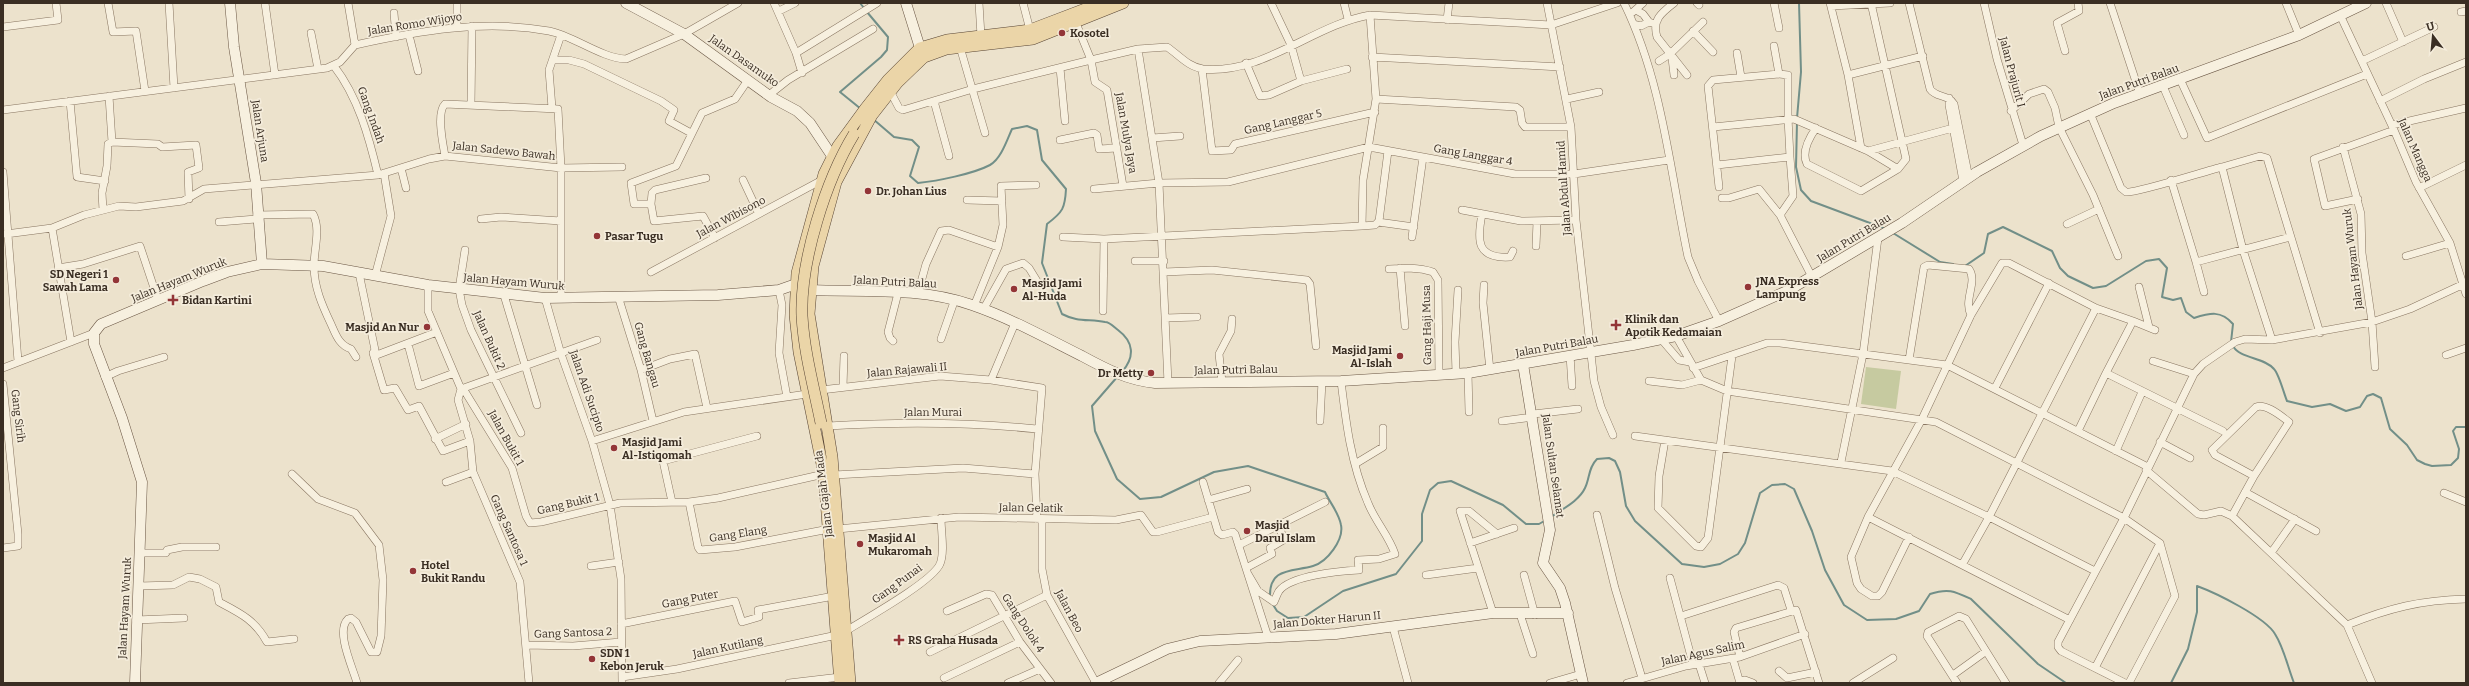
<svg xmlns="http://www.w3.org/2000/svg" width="2469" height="686" font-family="Bitter,serif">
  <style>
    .green { fill: #c6caa0 }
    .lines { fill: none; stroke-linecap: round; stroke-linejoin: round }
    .stream { stroke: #728f88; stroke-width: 2 }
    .street-casing { stroke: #887561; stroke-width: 8 }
    .secondary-casing { stroke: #6a5644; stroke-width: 11 }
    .primary-casing { stroke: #574434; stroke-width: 12 }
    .street { stroke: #f7f0df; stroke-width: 7 }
    .secondary { stroke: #f7f0df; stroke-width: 10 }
    .primary { stroke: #ebd5a8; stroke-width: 11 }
    .primary-bridge-casing { stroke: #574434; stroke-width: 12; stroke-linecap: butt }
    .primary-bridge { stroke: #ebd5a8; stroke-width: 11 }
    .poi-dot { fill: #933537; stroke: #f4ecdb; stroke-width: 1.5 }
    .labels { text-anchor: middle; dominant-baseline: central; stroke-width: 3.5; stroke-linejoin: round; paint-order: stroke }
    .street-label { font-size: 11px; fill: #3a2e23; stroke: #f4ecdb }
    .poi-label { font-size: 11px; font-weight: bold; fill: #3a2e23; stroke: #f4ecdb; text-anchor: start }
  </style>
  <rect width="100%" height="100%" fill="#ece2cc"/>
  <path class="green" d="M1866 367 1901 371 1896 409 1861 404Z"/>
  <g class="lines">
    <path class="stream" d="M860 3 864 8
      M861 109 840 92 881 57 887 50 888 37 867 12
      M1797 118 1801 72 1799 3
      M873 119 894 137 912 140 919 147 910 176 918 183C937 181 973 174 990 165 1001 159 1007 140 1012 129L1027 126 1037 130 1042 160 1066 189C1065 208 1063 212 1047 224L1042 263 1062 314C1077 322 1089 319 1105 322 1110 322 1114 327 1118 330 1134 342 1135 357 1122 372
      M1797 122 1796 167 1801 190 1811 201 1886 229
      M1893 233 1940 262 1953 264
      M1965 266 1984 253 1988 234 2003 227 2052 251 2060 268 2068 276 2093 288 2106 286 2146 261 2159 259 2167 268 2162 297 2173 300 2181 298 2186 312 2194 318C2210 313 2221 310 2233 324L2231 342
      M2233 346C2240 359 2264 357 2274 369 2279 374 2284 394 2287 401L2312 407 2330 404 2346 411 2360 407 2367 396 2373 394 2381 398 2390 429 2407 445 2417 460 2425 464 2432 466 2451 465 2458 458 2459 449 2453 431 2456 427H2466
      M1118 376 1092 406 1095 431 1117 479 1140 499 1161 497 1214 472 1248 466 1325 492C1330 503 1339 513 1341 525 1344 540 1327 562 1313 566 1292 572 1269 567 1270 597
      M1551 517C1562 509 1579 501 1585 488 1590 478 1588 468 1597 459L1609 458 1615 461 1620 472 1626 506 1635 521 1682 564 1704 567 1720 564 1738 554 1745 543 1760 493 1772 485 1785 484 1794 489 1812 531 1825 570 1844 605 1867 620 1896 619 1919 611 1930 594C1948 588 1954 591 1971 599L2038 664 2066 683
      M1272 603 1277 611 1288 618 1304 617 1343 591 1396 574 1422 541V514L1430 490 1438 483 1451 481 1503 505 1526 524H1539L1546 520
      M2171 683 2188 649 2197 612V586C2216 593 2265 617 2275 634 2284 648 2288 668 2294 683"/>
    <defs>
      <path id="street" d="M108 3 113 32 136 31 145 91
        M169 3 174 88
        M265 3 275 75
        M348 3 355 45
        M457 3V26
        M774 3 796 53 802 73
        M979 3 981 36
        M1023 3 1030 30
        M1271 3 1291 45 1301 81
        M1344 3 1348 19
        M1547 3 1571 127 1576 220 1594 381 1601 407 1613 435
        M1624 3C1663 83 1670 172 1688 257L1698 281 1719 321
        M1674 3C1661 13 1652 20 1657 37L1687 75
        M1697 3 1699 5
        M1774 3 1779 28
        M1830 3 1848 75 1861 148
        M1909 3 1930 89C1936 98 1948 94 1954 104L1969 178
        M1984 3 1997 59 2023 145
        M2110 3 2140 94
        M2286 3 2299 35
        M2386 3 2403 42
        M1831 6 1890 3
        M1636 10 1643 14 1649 22 1655 24
        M779 11 795 3
        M1633 12 1643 3
        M2461 12 2466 11
        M394 13 396 37
        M2341 17 2394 130 2416 182 2450 243 2466 294
        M1447 20 1449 3
        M1076 23 1091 60 1095 82 1107 90 1123 186
        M1634 24 1641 26 1649 22
        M3 27 58 20 56 3
        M1693 31 1713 52
        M311 33 318 69
        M409 35 418 71
        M355 45C418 31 484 19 549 31 574 36 601 58 626 59L684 34 738 3
        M1774 46 1779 74
        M960 47 985 133
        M1138 49 1159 183 1168 383
        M2065 51 2057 23 2079 11 2078 3
        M796 53 877 3
        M1737 53 1741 77
        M1372 57 1560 67
        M1672 58 1674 75
        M553 60H569L584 64 661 101 674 110 669 121 691 133
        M1659 61 1670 54 1703 22
        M2362 61 2434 27
        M1246 63 1260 96 1269 95 1301 81 1347 69
        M334 66C358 97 369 137 378 175
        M1060 68 1065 121
        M1202 69 1212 151 1231 150 1235 144 1375 112
        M1848 75 1923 56
        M2180 79 2207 138 2367 74
        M2163 86 2184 135
        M890 91 899 108 903 110 973 89 1091 60 1138 49 1167 47C1178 54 1188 67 1203 69 1263 75 1313 25 1370 15L1551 25 1617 3
        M769 95 788 80 873 29
        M109 96 112 142
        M1949 98V105L1963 181
        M1376 99 1516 107 1520 110 1522 123 1525 127H1571
        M1567 99 1599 92
        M70 101 77 177 105 181
        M934 101 949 156
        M2380 101 2424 79 2466 62
        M471 105 472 26
        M552 108 549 70 561 35
        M3 110 327 68 340 62 355 45
        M2011 111 2029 94 2044 89 2048 92 2055 108 2059 127 2093 195 2118 256
        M2090 113 2121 188 2126 192C2134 194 2206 171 2222 167
        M2392 125 2466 108
        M1713 127 1794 119 1868 151 1898 169
        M1816 128C1809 138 1801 152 1807 164L1861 191 1898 169 1906 159 1871 3
        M1152 138 1180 136
        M1060 140 1094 133 1097 135 1099 149 1117 148
        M2343 147 2361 214 2362 253 2372 322 2375 367
        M1868 151 1953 128
        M445 156C443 144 436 113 445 104L558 109 561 168V298
        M1717 165 1790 157 1793 196 1780 215
        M401 168 406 188
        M3 172 18 361
        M743 180 759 214
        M2171 180 2196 262 2290 237
        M1719 187 1708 86 1713 80 1779 74 1788 75V118L1790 157
        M2419 188 2466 165
        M1094 189 1159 183 1228 182 1369 147 1515 174H1574L1669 160
        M1722 198H1729L1759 189 1780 215 1812 277
        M2358 199 2325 206 2314 159 2394 130
        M967 200 1002 201
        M651 204 652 193 655 190 706 178
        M103 210 102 193 107 166 108 144 112 142 158 144 162 147 196 145 199 168 188 172 189 199
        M1462 210 1521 221 1576 220
        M1482 214C1477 240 1476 259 1510 257L1513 251
        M257 215 313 214C321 229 314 249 314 266 314 287 322 305 331 324 336 335 339 345 351 349L356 357
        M481 219 501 217 561 221
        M219 222 257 219
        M1378 222 1414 227
        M2067 224 2099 209
        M1362 226 1375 225 1379 221 1388 151
        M52 228 71 342
        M6 234 52 228 84 215 119 206 136 207 183 201 204 189 378 175 429 159 445 156 561 168 622 167
        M1063 237 1104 239 1362 226 1363 180 1376 99 1370 15
        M1412 237 1423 157
        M715 238 703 216 654 221 651 204H634L631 183 676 166 702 113 735 99 748 80
        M1536 246 1537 222
        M465 250 459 289 462 305 471 330 521 433
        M2406 256 2450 243
        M1135 261H1164
        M2196 262 2204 292
        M58 268 83 264 140 246 158 300
        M1400 268 1405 326
        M1389 269C1404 268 1418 267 1433 272L1438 280 1439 375
        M651 272 822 180
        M1164 272 1212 270 1307 280 1310 284 1316 346
        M359 273 375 350 373 353 384 390 395 388 408 410 419 406 443 451 470 441
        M375 276 391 216 384 173
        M428 285V311L461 389
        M1484 285 1483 303 1490 370
        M2139 287 2149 327
        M779 290 782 305 779 353 787 397
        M918 293 926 264 941 231 949 230 998 247
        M504 295 537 405
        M618 296 641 370 653 421
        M545 298 561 354 592 441 610 505 621 579 622 683
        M974 306 998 247 1003 225 1001 186 1036 185
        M983 310 1006 269 1023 263 1029 268 1037 281
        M1103 311 1104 239
        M1165 318 1197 317
        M2133 321 2155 330
        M1676 336 1701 380 1727 391 1936 422 2124 518 2160 543 2175 596 2129 683
        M941 339 955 299
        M1661 339 1679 360 1690 362
        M2272 340 2243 250 2222 167 2260 156 2267 158 2320 333
        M893 341 890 338 888 332 898 293
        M408 344 419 386 454 373
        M1570 355 1572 386
        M2446 355 2466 348
        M374 356 437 332
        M1909 360 1924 267 1928 265 1969 269C1978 282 1963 300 1971 315
        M2153 361 2194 374
        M3 368 94 333
        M1693 368 1767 343H1780L1947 365 2148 467
        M641 370 670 359 695 354 707 408
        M1456 373 1455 342 1458 290
        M1468 373 1469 412
        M2106 373 2223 431
        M105 377 118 371 164 357
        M991 380 1015 323
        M1649 381 1682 385 1701 380
        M1222 382 1219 354 1231 331 1232 319
        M3 384 18 534V546L3 548
        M843 387 844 356
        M1995 388 2049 283
        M461 389 458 400 470 441 473 472 520 582 529 683
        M461 389 597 340
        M464 390 512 468 526 516 530 523 541 522 620 503 689 502 718 498 824 474
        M821 390 940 376 991 380 1042 388 1035 474 1037 519
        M1533 414 1578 409
        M1320 421 1322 381
        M1502 421 1533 417
        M828 426C898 422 967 422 1037 429
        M1635 436 1892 471 1989 517 2095 571
        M435 439 466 424
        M1665 440 1659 476 1658 508 1696 546 1701 547 1708 538 1732 356
        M592 441 684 412 807 394
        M2160 442 2190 458
        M2116 451 2142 392
        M1841 462 1863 354 1878 238
        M1355 464 1383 447V428
        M2146 470 2198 514 2204 515 2221 511 2232 516
        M292 474 318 499 355 513 379 545 383 580 381 636 377 652H371L356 622 351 618 348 619C335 631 353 668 357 683
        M834 475 963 468 1035 474
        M2254 476 2215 455 2212 450 2256 407C2266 403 2281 416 2289 422L2254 476 2232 516 2347 625C2389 608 2421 600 2466 599
        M446 482 473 472
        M1203 482 1218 532 1222 535 1233 532 1235 534 1268 637
        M2245 492 2316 531
        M2444 493 2466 502
        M1208 500 1247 489
        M672 502 663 461 757 436
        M689 502 698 547 700 550 735 547 829 529
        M1597 515 1615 588 1642 678
        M1868 517 2070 620
        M1042 519V569L1047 595 1096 683
        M838 529 959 517 1116 520 1141 515 1153 532H1157L1213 517
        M1909 537 1882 592 1878 596H1872L1861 589 1857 583 1851 557 1868 517 1922 419 1971 315 2002 263H2009L2096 308 2133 321 2106 373 2078 431
        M1470 543 1514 528
        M1239 545 1325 502
        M140 553H166L167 550 182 547H216
        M2271 553 2295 519
        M1962 565 1989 517 2096 308
        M591 566 619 562
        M1246 568 1272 554 1270 548 1285 539 1278 527
        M1248 574 1258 591 1274 602C1276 598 1277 594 1279 591 1291 575 1341 571 1359 570L1358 560 1379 559 1395 554C1389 536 1375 521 1368 503 1351 464 1346 423 1341 381
        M1426 575 1478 568
        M1524 575 1535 615
        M1670 578 1693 664
        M139 586 173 585 189 577 200 579 216 587 219 602C240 613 255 620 267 642L294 639
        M947 611 986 594 992 595 1020 642 1051 683
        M1493 613 1460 511H1469L1497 534
        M1520 614 1533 654
        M1681 616 1778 585 1784 588 1791 610
        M136 620 184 618
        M621 624 735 601 742 622 759 617 758 610 834 596
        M2347 625 2372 683
        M1393 627 1408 683
        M846 631C865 619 932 582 940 564 945 552 941 531 941 518
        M526 645 573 646 621 642
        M930 652 1047 595
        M1740 657 1734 632 1736 628 1796 610 1819 683
        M1733 659 1740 683
        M1699 664 1705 683
        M2095 668 2160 543
        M1779 671 1787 678 1816 672
        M1953 675 1985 652
        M622 677 677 669 837 635
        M944 678 1020 642
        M1740 681 1745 680 1753 683
        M789 683 840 677
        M1008 683 1040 669
        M1219 683 1238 660
        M1550 683 1581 674
        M1627 683 1686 666 1740 657 1805 634
        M1853 683 1893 658
        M1957 683 1927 636 1928 632 1959 616 1966 619 2006 683
        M2125 683 2061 651 2058 647V642L2124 518 2194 374 2203 364 2235 342 2245 339 2272 340 2372 322 2410 309 2466 283"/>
      <path id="secondary" d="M230 3 234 47 256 183 262 264
        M626 3 684 34 771 97 797 111 810 123 832 156
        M906 3 920 48
        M810 290C864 292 921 287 972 305 1010 318 1046 338 1082 356 1106 369 1127 380 1155 383L1341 381 1468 373 1633 345 1676 336 1719 321 1789 290 1902 223 1977 172 2041 136 2114 103 2299 35 2366 3
        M1523 364 1550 530 1543 563 1560 588 1565 603 1583 683
        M135 683 142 482 122 418 94 344V333L101 324 203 281 227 272 262 264 323 266 428 285 545 298 718 295 779 290 796 284
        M1096 683 1167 649 1200 641 1336 634 1493 613H1568"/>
      <path id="primary" d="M840 683 824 474 799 352 795 315 797 273 824 174 838 146 865 109 888 80 920 48 947 40 1030 30 1101 3
        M850 683 832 457 809 314 813 266 836 182 872 115 897 83 924 57 946 49 1033 39 1123 3"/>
    </defs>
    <use href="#street" class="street-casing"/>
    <use href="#secondary" class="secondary-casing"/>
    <use href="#primary" class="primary-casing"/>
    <use href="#street" class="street"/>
    <use href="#secondary" class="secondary"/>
    <use href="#primary" class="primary"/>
    <defs>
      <path id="primary-bridge" d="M821 423C814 388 804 352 802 316 800 261 826 180 854 134"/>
    </defs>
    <use href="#primary-bridge" class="primary-bridge-casing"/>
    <use href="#primary-bridge" class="primary-bridge"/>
  </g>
  <g class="poi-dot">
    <circle cx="1062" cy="33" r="4"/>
    <circle cx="868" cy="191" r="4"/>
    <circle cx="597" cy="236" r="4"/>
    <circle cx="116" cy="280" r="4"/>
    <circle cx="1748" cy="287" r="4"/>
    <circle cx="1014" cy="289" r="4"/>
    <path d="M171 294h4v4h4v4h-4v4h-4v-4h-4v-4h4z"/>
    <path d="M1614 319h4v4h4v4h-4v4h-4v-4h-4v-4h4z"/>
    <circle cx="427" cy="327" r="4"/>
    <circle cx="1400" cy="356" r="4"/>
    <circle cx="1151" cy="373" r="4"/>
    <circle cx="614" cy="448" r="4"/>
    <circle cx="1247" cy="531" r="4"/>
    <circle cx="860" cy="544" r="4"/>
    <circle cx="413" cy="571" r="4"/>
    <path d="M897 634h4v4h4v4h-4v4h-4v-4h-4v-4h4z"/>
    <circle cx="592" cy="659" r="4"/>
  </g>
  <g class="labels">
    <g class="street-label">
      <text transform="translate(415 24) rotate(-9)">Jalan Romo Wijoyo</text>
      <text transform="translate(744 61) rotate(35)">Jalan Dasamuko</text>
      <text transform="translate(2012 72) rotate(75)">Jalan Prajurit I</text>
      <text transform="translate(2139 82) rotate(-20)">Jalan Putri Balau</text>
      <text transform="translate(371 115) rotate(70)">Gang Indah</text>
      <text transform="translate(1283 122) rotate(-13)">Gang Langgar 5</text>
      <text transform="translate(260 131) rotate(81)">Jalan Arjuna</text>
      <text transform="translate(1126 133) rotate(80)">Jalan Mulya Jaya</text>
      <text transform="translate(2415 150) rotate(66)">Jalan Mangga</text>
      <text transform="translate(504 151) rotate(6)">Jalan Sadewo Bawah</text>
      <text transform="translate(1473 155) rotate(10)">Gang Langgar 4</text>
      <text transform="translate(1564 188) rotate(-94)">Jalan Abdul Hamid</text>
      <text transform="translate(731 217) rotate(-28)">Jalan Wibisono</text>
      <text transform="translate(1854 238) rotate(-31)">Jalan Putri Balau</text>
      <text transform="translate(2353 259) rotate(-97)">Jalan Hayam Wuruk</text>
      <text transform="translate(179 280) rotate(-22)">Jalan Hayam Wuruk</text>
      <text transform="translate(514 282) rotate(5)">Jalan Hayam Wuruk</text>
      <text transform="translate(895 282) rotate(3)">Jalan Putri Balau</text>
      <text transform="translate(1427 325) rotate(-91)">Gang Haji Musa</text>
      <text transform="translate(489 340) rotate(66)">Jalan Bukit 2</text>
      <text transform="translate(1557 346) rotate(-10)">Jalan Putri Balau</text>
      <text transform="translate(647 355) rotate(74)">Gang Bangau</text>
      <text transform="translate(907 370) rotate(-5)">Jalan Rajawali II</text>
      <text transform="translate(1236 370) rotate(-1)">Jalan Putri Balau</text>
      <text transform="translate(587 391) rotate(71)">Jalan Adi Sucipto</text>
      <text x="933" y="412">Jalan Murai</text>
      <text transform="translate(18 416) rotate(83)">Gang Sirih</text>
      <text transform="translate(506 438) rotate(61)">Jalan Bukit 1</text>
      <text transform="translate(1553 466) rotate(82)">Jalan Sultan Selamat</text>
      <text transform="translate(824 494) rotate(-97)">Jalan Gajah Mada</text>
      <text transform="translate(568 504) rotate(-13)">Gang Bukit 1</text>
      <text transform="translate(1031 508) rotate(1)">Jalan Gelatik</text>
      <text transform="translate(509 530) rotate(66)">Gang Santosa 1</text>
      <text transform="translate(738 534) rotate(-9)">Gang Elang</text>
      <text transform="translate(897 584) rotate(-36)">Gang Punai</text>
      <text transform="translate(690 599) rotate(-11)">Gang Puter</text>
      <text transform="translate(125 608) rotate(-87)">Jalan Hayam Wuruk</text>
      <text transform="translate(1069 611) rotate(62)">Jalan Beo</text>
      <text transform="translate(1327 620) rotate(-5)">Jalan Dokter Harun II</text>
      <text transform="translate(1023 623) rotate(57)">Gang Dolok 4</text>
      <text transform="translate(573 633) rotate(-2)">Gang Santosa 2</text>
      <text transform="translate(728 647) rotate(-12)">Jalan Kutilang</text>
      <text transform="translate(1703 653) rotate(-12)">Jalan Agus Salim</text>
    </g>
    <g class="poi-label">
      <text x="1070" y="33">Kosotel</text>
      <text x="876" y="191">Dr. Johan Lius</text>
      <text x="605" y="236">Pasar Tugu</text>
      <text x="108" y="274" text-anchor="end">SD Negeri 1<tspan x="108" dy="13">Sawah Lama</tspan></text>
      <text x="1756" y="281">JNA Express<tspan x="1756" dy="13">Lampung</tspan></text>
      <text x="1022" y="283">Masjid Jami<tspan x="1022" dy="13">Al-Huda</tspan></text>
      <text x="182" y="300">Bidan Kartini</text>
      <text x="1625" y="319">Klinik dan<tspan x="1625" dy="13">Apotik Kedamaian</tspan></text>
      <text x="419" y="327" text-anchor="end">Masjid An Nur</text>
      <text x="1392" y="350" text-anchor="end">Masjid Jami<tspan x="1392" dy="13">Al-Islah</tspan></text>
      <text x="1143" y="373" text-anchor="end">Dr Metty</text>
      <text x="622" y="442">Masjid Jami<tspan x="622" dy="13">Al-Istiqomah</tspan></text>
      <text x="1255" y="525">Masjid<tspan x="1255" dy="13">Darul Islam</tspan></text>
      <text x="868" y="538">Masjid Al<tspan x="868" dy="13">Mukaromah</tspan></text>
      <text x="421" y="565">Hotel<tspan x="421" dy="13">Bukit Randu</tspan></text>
      <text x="908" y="640">RS Graha Husada</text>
      <text x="600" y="653">SDN 1<tspan x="600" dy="13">Kebon Jeruk</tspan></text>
    </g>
  </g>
  <rect width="2469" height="686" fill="none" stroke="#3a2e23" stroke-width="8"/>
  <g transform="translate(2433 36) rotate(344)" stroke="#f4ecdb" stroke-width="3" paint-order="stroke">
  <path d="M0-3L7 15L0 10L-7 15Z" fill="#3a2e23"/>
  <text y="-6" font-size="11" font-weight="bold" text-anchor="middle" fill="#3a2e23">U</text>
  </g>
</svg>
